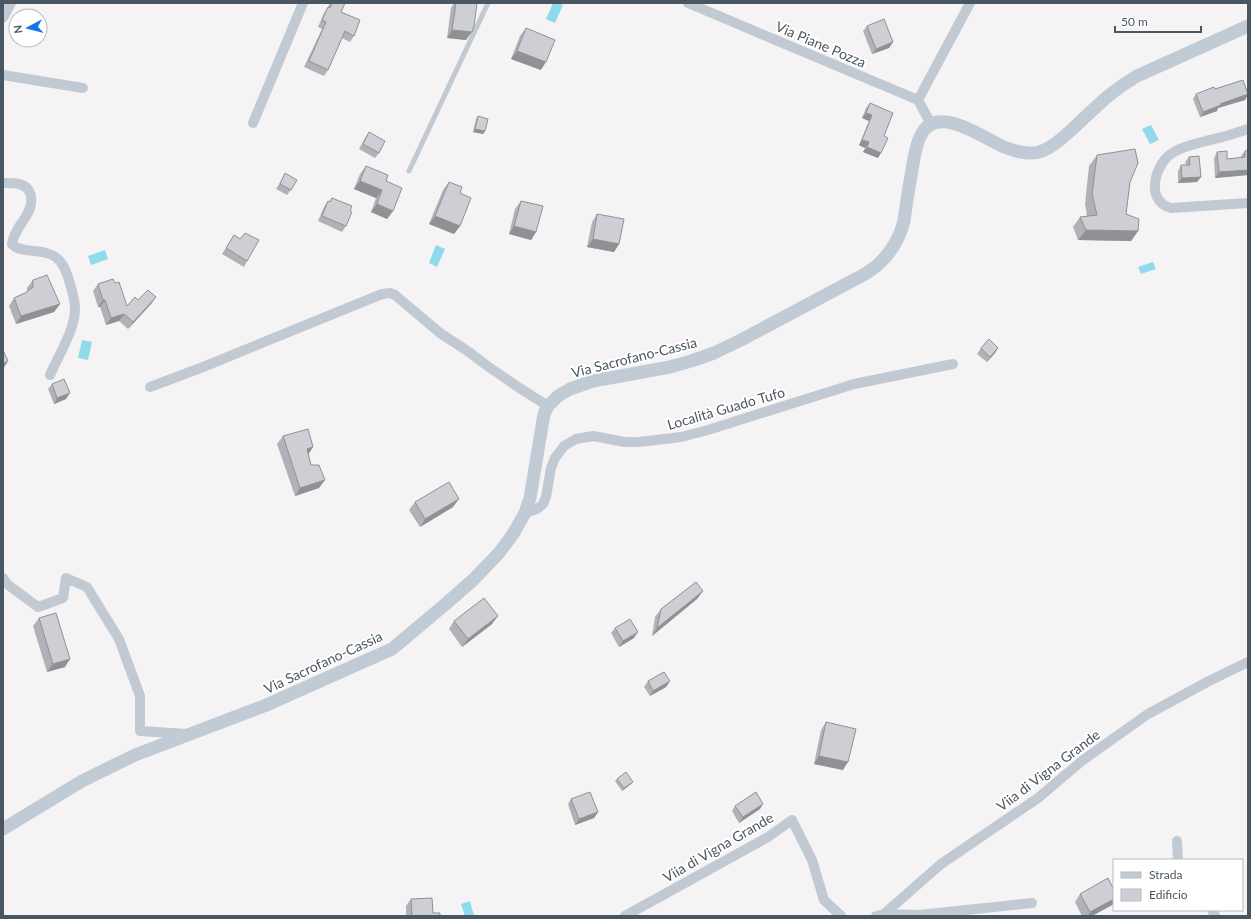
<svg xmlns="http://www.w3.org/2000/svg" width="1251" height="919" font-family="Lato,sans-serif">
  <style>
    .water { fill: #90daee }
    .lines { fill: none; stroke-linecap: round; stroke-linejoin: round }
    .lane { stroke: #c1cad2; stroke-width: 5 }
    .street { stroke: #c1cad2; stroke-width: 10 }
    .secondary { stroke: #c1cbd6; stroke-width: 13 }
    .wall { fill: #b0b2b7 }
    .shaded-wall { fill: #909195 }
    .building { fill: #cdcfd5; stroke: #909195 }
    .labels { text-anchor: middle; dominant-baseline: central; stroke-width: 4; stroke-linejoin: round; paint-order: stroke }
    .street-label { font-size: 14px; fill: #4a5661; stroke: #fff }
  </style>
  <rect width="100%" height="100%" fill="#f5f3f3"/>
  <path class="water" d="M553 3H559L563 5 555 23 546 19Z
    M1151 125 1159 140 1150 144 1142 129Z
    M436 245 445 249 437 267 429 263Z
    M105 250 108 259 91 265 88 256Z
    M1153 262 1156 269 1141 274 1138 267Z
    M82 340 92 342 88 360 78 358Z
    M470 901 474 916H465L461 904Z"/>
  <g class="lines">
    <path class="lane" d="M409 171 488 3"/>
    <path class="street" d="M688 3 918 100 931 124
      M3 18 11 3
      M3 75 83 88
      M918 100 970 3
      M253 123 303 3
      M1248 129C1234 134 1220 138 1206 141 1195 144 1184 146 1174 152 1155 162 1144 201 1171 208L1248 203
      M3 183C12 183 26 182 30 193 37 213 14 225 12 244 18 252 37 250 46 253 59 256 64 265 68 277 71 287 75 298 75 309 75 330 58 356 50 375
      M150 387 203 367 382 294 390 293 395 295 440 333 469 352 486 365 518 387 548 406
      M525 513 537 509 543 504 546 497 551 468 555 458 564 446 576 439 593 436 625 442H639L681 437 708 430 854 384 953 364
      M3 578 7 584 38 607 63 598 66 578 87 587 119 639 140 696V731L186 734
      M1177 841 1178 860
      M1212 910 1215 916
      M884 914 919 915 1032 903
      M625 916 768 837 792 820 812 860 824 900 841 916
      M876 916 884 914 941 864 1038 798 1083 760 1148 714 1209 681 1248 662"/>
    <path class="secondary" d="M3 829 82 781 135 755 264 706 392 649 448 602 473 580 499 553 513 534 525 513 530 498 544 414 548 406 558 396 570 389 593 381 670 367 691 361 714 353 741 340 865 274C885 262 898 244 904 221 906 204 909 187 912 170 914 159 915 146 921 135 937 103 983 138 1004 147 1015 151 1027 155 1039 152 1056 148 1082 119 1096 107 1108 95 1122 85 1137 76L1248 26"/>
  </g>
  <path class="wall" d="M330 3H345L341 12 354 36 350 42 342 38 328 70 324 76 304 67 322 29 318 27 324 13 328 7Z
    M454 3H477L466 40 447 38 451 8Z
    M867 26 893 42 889 48 872 54 863 31Z
    M526 28 541 70 511 59 520 36Z
    M1215 89 1248 93V95L1245 100 1218 108 1217 111 1200 117 1193 99 1196 94Z
    M870 103 884 136 878 158 863 152 865 148 859 145 869 121 862 118 866 108Z
    M478 116 485 131 483 134 473 132 476 119Z
    M369 132 379 153 375 158 359 149 365 138Z
    M1245 151 1248 175 1215 178 1214 158 1217 152 1227 159 1241 158V156Z
    M1097 155 1130 182 1126 214 1138 231 1131 241 1078 240 1073 227 1080 217 1087 216 1085 204 1089 166Z
    M1189 157 1201 177 1197 182 1178 183V171L1181 165H1186L1185 162Z
    M366 166 386 181 393 211 387 219 371 212 376 198 354 189 360 174Z
    M285 173 291 190 287 195 276 189 282 179Z
    M449 182 460 193V226L454 234 429 224 443 190Z
    M332 198 350 211 346 226 342 232 318 221 324 207 328 201 329 202Z
    M521 201 536 232 531 240 509 234 515 209Z
    M597 214 619 244 614 252 587 247 592 222Z
    M234 235 240 239 247 261 244 267 222 254Z
    M33 280 60 304 54 312 16 324 9 306 14 298 27 292V288Z
    M115 283 127 306 138 300 156 297 151 304 128 329 119 321 106 325 100 307H98L93 291 98 284Z
    M981 348H998L995 353 987 362 977 354Z
    M52 384 66 399 54 404 48 389Z
    M283 436 313 447 308 454 311 465 319 488 295 496 277 444Z
    M415 502 453 507 420 527 409 510Z
    M703 591 697 599 652 636 655 617 661 609Z
    M39 618 65 667 47 672 33 626Z
    M454 621 492 624 462 647 449 629Z
    M615 628 634 638 619 647 611 633Z
    M648 681H670L666 687 650 696 644 687Z
    M826 722 843 770 814 764 821 730Z
    M617 779 633 782 631 784 622 791 615 781Z
    M571 799 598 812 594 818 575 825 568 804Z
    M735 806 760 809 739 823 732 811Z
    M1114 890V902L1112 905 1092 916H1082L1075 902 1080 894Z
    M411 899 433 913 440 916H406V906Z"/>
  <path class="shaded-wall" d="M452 30 472 32 466 40 447 38Z
    M893 42 889 48 872 54 876 49Z
    M517 51 546 62 541 70 511 59Z
    M1248 94 1245 100 1218 108 1217 111 1200 117 1203 112 1220 104Z
    M866 113 872 115 869 121 862 118Z
    M475 129 485 131 483 134 473 132Z
    M862 140 869 142 865 148 859 145Z
    M867 147 881 153 878 158 863 152Z
    M1248 170V175L1215 178 1219 172Z
    M1201 177 1197 182 1178 183 1182 178Z
    M360 181 382 190 376 198 354 189Z
    M377 204 393 211 387 219 371 212Z
    M435 216 460 226 454 234 429 224Z
    M514 226 536 232 531 240 509 234Z
    M1086 230 1138 231 1131 241 1078 240Z
    M593 239 619 244 614 252 587 247Z
    M156 297 151 304 128 329 133 322Z
    M103 300H105L100 307H98Z
    M60 304 54 312 16 324 21 316Z
    M124 314 119 321 106 325 111 318Z
    M998 348 995 353 987 362 990 357Z
    M8 361 3 369V364Z
    M70 393 66 399 54 404 57 398Z
    M313 447 308 455 307 449Z
    M325 480 319 488 295 496 300 488Z
    M459 499 453 507 420 527 425 519Z
    M703 591 697 599 652 636 657 628Z
    M498 616 492 624 462 647 468 639Z
    M638 632 634 638 619 647 623 641Z
    M70 659 65 667 47 672 53 664Z
    M670 681 666 687 650 696 653 691Z
    M819 756 848 762 843 770 814 764Z
    M633 782 631 784 622 791 624 788Z
    M763 804 760 809 739 823 743 817Z
    M598 812 594 818 575 825 579 819Z
    M1114 899V902L1112 905 1092 916H1088L1090 912Z"/>
  <path class="building" d="M332 3H345L341 12 360 20 354 36 345 31 328 70 309 61 326 22 322 20 328 7 330 8Z
    M456 3H477L474 26 472 32 452 30Z
    M884 19 893 42 876 49 867 26Z
    M526 28 555 40 546 62 517 51Z
    M1243 80 1248 94 1220 104 1221 105 1203 112 1196 94 1214 87 1215 89Z
    M870 103 893 113 884 136 888 138 881 153 867 147 869 142 862 140 872 115 866 113Z
    M478 116 488 119 485 131 475 129Z
    M369 132 385 141 379 153 363 144Z
    M1135 149 1138 163 1130 182 1126 214 1139 219 1138 231 1086 230 1080 217 1097 215 1092 194 1097 155Z
    M1248 150V170L1219 172 1217 152 1227 151V159L1245 157V151Z
    M1199 156 1201 177 1182 178 1181 165H1190L1189 157Z
    M366 166 388 175 386 181 402 188 393 211 377 204 382 190 360 181Z
    M285 173 297 180 291 190 280 184Z
    M449 182 462 187 460 193 471 198 460 226 435 216Z
    M332 198 352 206 350 211 352 212 346 226 322 216 328 201 330 202Z
    M521 201 543 206 536 232 514 226Z
    M597 214 624 219 619 244 593 239Z
    M245 233 259 240 247 261 226 248 234 235 240 239Z
    M47 275 60 304 21 316 14 298 25 293 33 287V280Z
    M113 279 115 283 119 282 127 306 135 297 138 300 148 290 156 297 133 322 124 314 111 318 105 300H103L98 284Z
    M989 339 998 348 990 357 981 348Z
    M3 350 8 361 3 364Z
    M64 379 70 393 57 398 52 384Z
    M308 429 313 447 307 449 311 465H319L325 480 300 488 283 436Z
    M449 482 459 499 425 519 415 502Z
    M696 582 703 591 657 628 661 609Z
    M484 598 498 616 468 639 454 621Z
    M56 613 70 659 53 664 39 618Z
    M630 619 638 632 623 641 615 628Z
    M664 672 670 681 653 691 648 681Z
    M826 722 856 729 848 762 819 756Z
    M626 772 633 782 624 788 617 779Z
    M590 792 598 812 579 819 571 799Z
    M756 792 763 804 743 817 735 806Z
    M1108 878 1114 890V899L1090 912 1080 894Z
    M432 898 433 913H440V916H412L411 899Z"/>
  <g class="labels">
    <g class="street-label">
      <text transform="translate(821 44) rotate(23)">Via Piane Pozza</text>
      <text transform="translate(634 357) rotate(-14)">Via Sacrofano-Cassia</text>
      <text transform="translate(726 408) rotate(-16)">Località Guado Tufo</text>
      <text transform="translate(323 662) rotate(-25)">Via Sacrofano-Cassia</text>
      <text transform="translate(1048 770) rotate(-37)">Viia di Vigna Grande</text>
      <text transform="translate(718 847) rotate(-30)">Viia di Vigna Grande</text>
    </g>
  </g>
  <rect width="1251" height="919" fill="none" stroke="#4a5661" stroke-width="8"/>
  <rect x="1113" y="859" width="130" height="52" fill="#ffffff" stroke="#b7bbc0"/>
  <rect x="1121" y="872" width="20" height="6" fill="#c1cbd6" stroke="#b7bbc0"/>
  <text x="1149" y="879" font-size="12" fill="#4a5661">Strada</text>
  <rect x="1121" y="889" width="20" height="12" fill="#cdcfd5" stroke="#b7bbc0"/>
  <text x="1149" y="899" font-size="12" fill="#4a5661">Edificio</text>
  <g transform="translate(28 28) rotate(263)"><circle r="19" fill="#ffffff" stroke="#b7bbc0"/>
  <path d="M0-3L7 15L0 10L-7 15Z" fill="#1a73e8"/>
  <text y="-6" font-size="11" font-weight="bold" text-anchor="middle" fill="#4a5661">N</text>
  </g>
  <path d="M1115 26v6h86v-6" fill="none" stroke="#4a5661" stroke-width="2"/>
  <text x="1121" y="26" font-size="12" fill="#4a5661" stroke="#ffffff" stroke-width="3" paint-order="stroke">50 m</text>
</svg>
